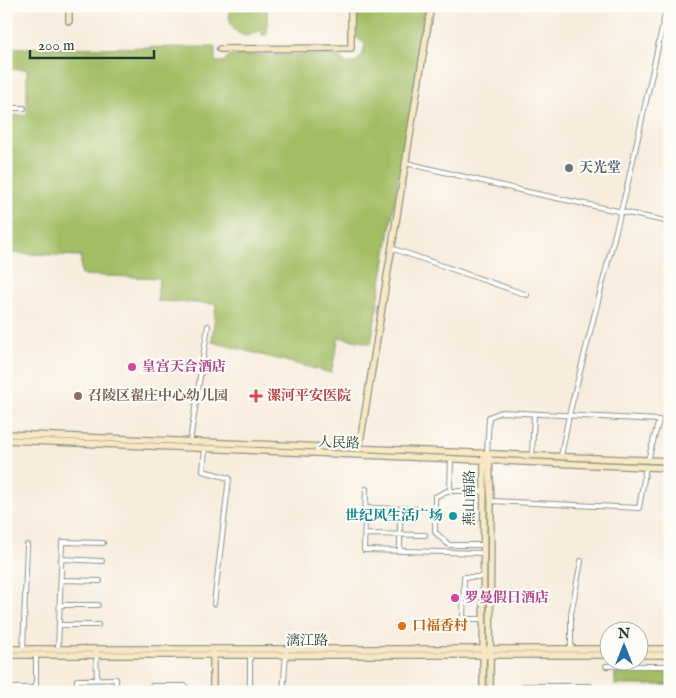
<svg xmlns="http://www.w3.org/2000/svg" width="676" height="698" font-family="'IM FELL English','Noto Serif SC',serif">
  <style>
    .green { fill: #a3bd64; stroke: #617d4c }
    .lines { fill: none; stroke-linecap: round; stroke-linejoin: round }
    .street-casing { stroke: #8c9488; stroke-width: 6 }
    .secondary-casing { stroke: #8c9488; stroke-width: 8 }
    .street { stroke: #fff; stroke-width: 4 }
    .secondary { stroke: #f8e8c3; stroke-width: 5.5 }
    .worship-dot { fill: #6b7280; stroke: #fdfcf7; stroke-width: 2 }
    .hotel-dot { fill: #d1479c; stroke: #fdfcf7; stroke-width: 2 }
    .education-dot { fill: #8d6e63; stroke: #fdfcf7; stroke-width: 2 }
    .health-dot { fill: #e0444e; stroke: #fdfcf7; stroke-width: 2 }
    .culture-dot { fill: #0f9aa8; stroke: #fdfcf7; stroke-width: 2 }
    .food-dot { fill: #e8710a; stroke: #fdfcf7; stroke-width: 2 }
    .labels { text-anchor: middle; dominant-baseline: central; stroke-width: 4.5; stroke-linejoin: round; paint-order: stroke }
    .worship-label { font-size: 14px; font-weight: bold; fill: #5b616d; stroke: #fdfcf7; text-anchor: start }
    .hotel-label { font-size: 14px; font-weight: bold; fill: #b23c85; stroke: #fdfcf7; text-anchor: start }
    .education-label { font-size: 14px; font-weight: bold; fill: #785e54; stroke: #fdfcf7; text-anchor: start }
    .health-label { font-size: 14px; font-weight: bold; fill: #be3a42; stroke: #fdfcf7; text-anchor: start }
    .street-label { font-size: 14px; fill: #1f3d34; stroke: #fdfcf7 }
    .culture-label { font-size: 14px; font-weight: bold; fill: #0d838f; stroke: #fdfcf7; text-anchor: end }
    .food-label { font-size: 14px; font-weight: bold; fill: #c56008; stroke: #fdfcf7; text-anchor: start }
  </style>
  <rect width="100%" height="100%" fill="#fdfcf7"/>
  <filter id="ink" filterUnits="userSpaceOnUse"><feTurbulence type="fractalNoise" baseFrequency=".02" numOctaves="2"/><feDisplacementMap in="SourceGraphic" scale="10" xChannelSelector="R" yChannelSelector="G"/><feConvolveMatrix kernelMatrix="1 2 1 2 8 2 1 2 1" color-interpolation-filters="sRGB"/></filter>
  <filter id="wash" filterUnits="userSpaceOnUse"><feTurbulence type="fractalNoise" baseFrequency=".0096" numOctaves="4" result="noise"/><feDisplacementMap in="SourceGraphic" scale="20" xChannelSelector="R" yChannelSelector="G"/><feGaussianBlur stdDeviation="1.12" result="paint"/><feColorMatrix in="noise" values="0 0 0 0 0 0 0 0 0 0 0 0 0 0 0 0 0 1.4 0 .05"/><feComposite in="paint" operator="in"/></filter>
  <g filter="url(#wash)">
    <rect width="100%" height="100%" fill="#f8ecdc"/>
    <path class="green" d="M229 6H267V35H262V30L247 36C230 33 229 21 229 6Z
      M358 6H427L371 344 339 337 331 373 212 342 216 304 157 301 159 278 81 275V256L6 253V116L27 115V69H6V48L215 47V62H223L230 55H339L345 63H356L363 54 365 44 357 38Z
      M615 673H670V685H615Z"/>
  </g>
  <g filter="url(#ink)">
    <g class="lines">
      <defs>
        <path id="street" d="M6 108H24
          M406 163 528 192 670 222
          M391 248 527 295
          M190 441 208 326
          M205 449 203 471 229 478 214 604
          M487 454 489 417 501 412 659 420 648 460
          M532 455 534 414
          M561 456 569 415 627 187 667 6
          M366 489 364 550 483 553
          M450 491 451 459
          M483 491H447L435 497V532L449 545H483
          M491 501 639 508 646 467
          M366 508 421 509
          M365 534 425 535
          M400 551V509
          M61 559 102 561
          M483 577H464L463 619H483
          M61 580 100 581
          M60 605H98
          M59 625H98
          M23 649 27 545
          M58 649 62 542 103 543
          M96 649 97 679
          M571 649V614L581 561
          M250 654V692
          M606 666H670
          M152 686H185V692
          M524 686H590
          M6 688H36V654
          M284 689 306 692
          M77 692V680L116 679V692
          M283 692 286 653"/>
        <path id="secondary" d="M69 21V6
          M220 49 351 48V6
          M6 434 670 461
          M6 440 670 468
          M359 449 431 6
          M489 458 491 501 490 692
          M6 649H608
          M638 649H670
          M6 655H608
          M638 655H670
          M213 692V651
          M483 692 484 458"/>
      </defs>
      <use href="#street" class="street-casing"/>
      <use href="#secondary" class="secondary-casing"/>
      <use href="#street" class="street"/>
      <use href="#secondary" class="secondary"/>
    </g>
  </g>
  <circle class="worship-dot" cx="569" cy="168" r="5"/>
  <g class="hotel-dot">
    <circle cx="132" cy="367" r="5"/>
    <circle cx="455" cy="598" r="5"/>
  </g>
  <circle class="education-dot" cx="78" cy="396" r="5"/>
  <path class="health-dot" d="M253.5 388.5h5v5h5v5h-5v5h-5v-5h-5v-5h5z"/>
  <circle class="culture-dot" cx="453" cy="516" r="5"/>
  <circle class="food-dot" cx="402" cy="626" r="5"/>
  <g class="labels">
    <g class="worship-label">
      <text x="579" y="168">天光堂</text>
    </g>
    <g class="hotel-label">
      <text x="142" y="367">皇宫天合酒店</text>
      <text x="465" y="598">罗曼假日酒店</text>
    </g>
    <g class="education-label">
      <text x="88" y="396">召陵区翟庄中心幼儿园</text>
    </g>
    <g class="health-label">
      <text x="267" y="396">漯河平安医院</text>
    </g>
    <g class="street-label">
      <text transform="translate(339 443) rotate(3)">人民路</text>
      <text transform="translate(470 498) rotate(-90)">燕山南路</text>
      <text x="307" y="641">漓江路</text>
    </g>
    <g class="culture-label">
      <text x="443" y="516">世纪风生活广场</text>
    </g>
    <g class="food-label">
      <text x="412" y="626">口福香村</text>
    </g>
  </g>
  <rect width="676" height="698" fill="none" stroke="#fdfcf7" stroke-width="25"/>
  <g transform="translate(624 646)"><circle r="24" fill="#fdfcf7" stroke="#a4b0a9"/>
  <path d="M0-4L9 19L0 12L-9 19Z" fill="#1f6fb2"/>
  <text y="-8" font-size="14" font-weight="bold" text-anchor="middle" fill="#1f3d34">N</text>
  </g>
  <path d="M30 50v8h124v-8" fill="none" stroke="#1f3d34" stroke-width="2.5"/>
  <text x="38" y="50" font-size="15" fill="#1f3d34" stroke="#fdfcf7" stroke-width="4" paint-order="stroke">200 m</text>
</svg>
